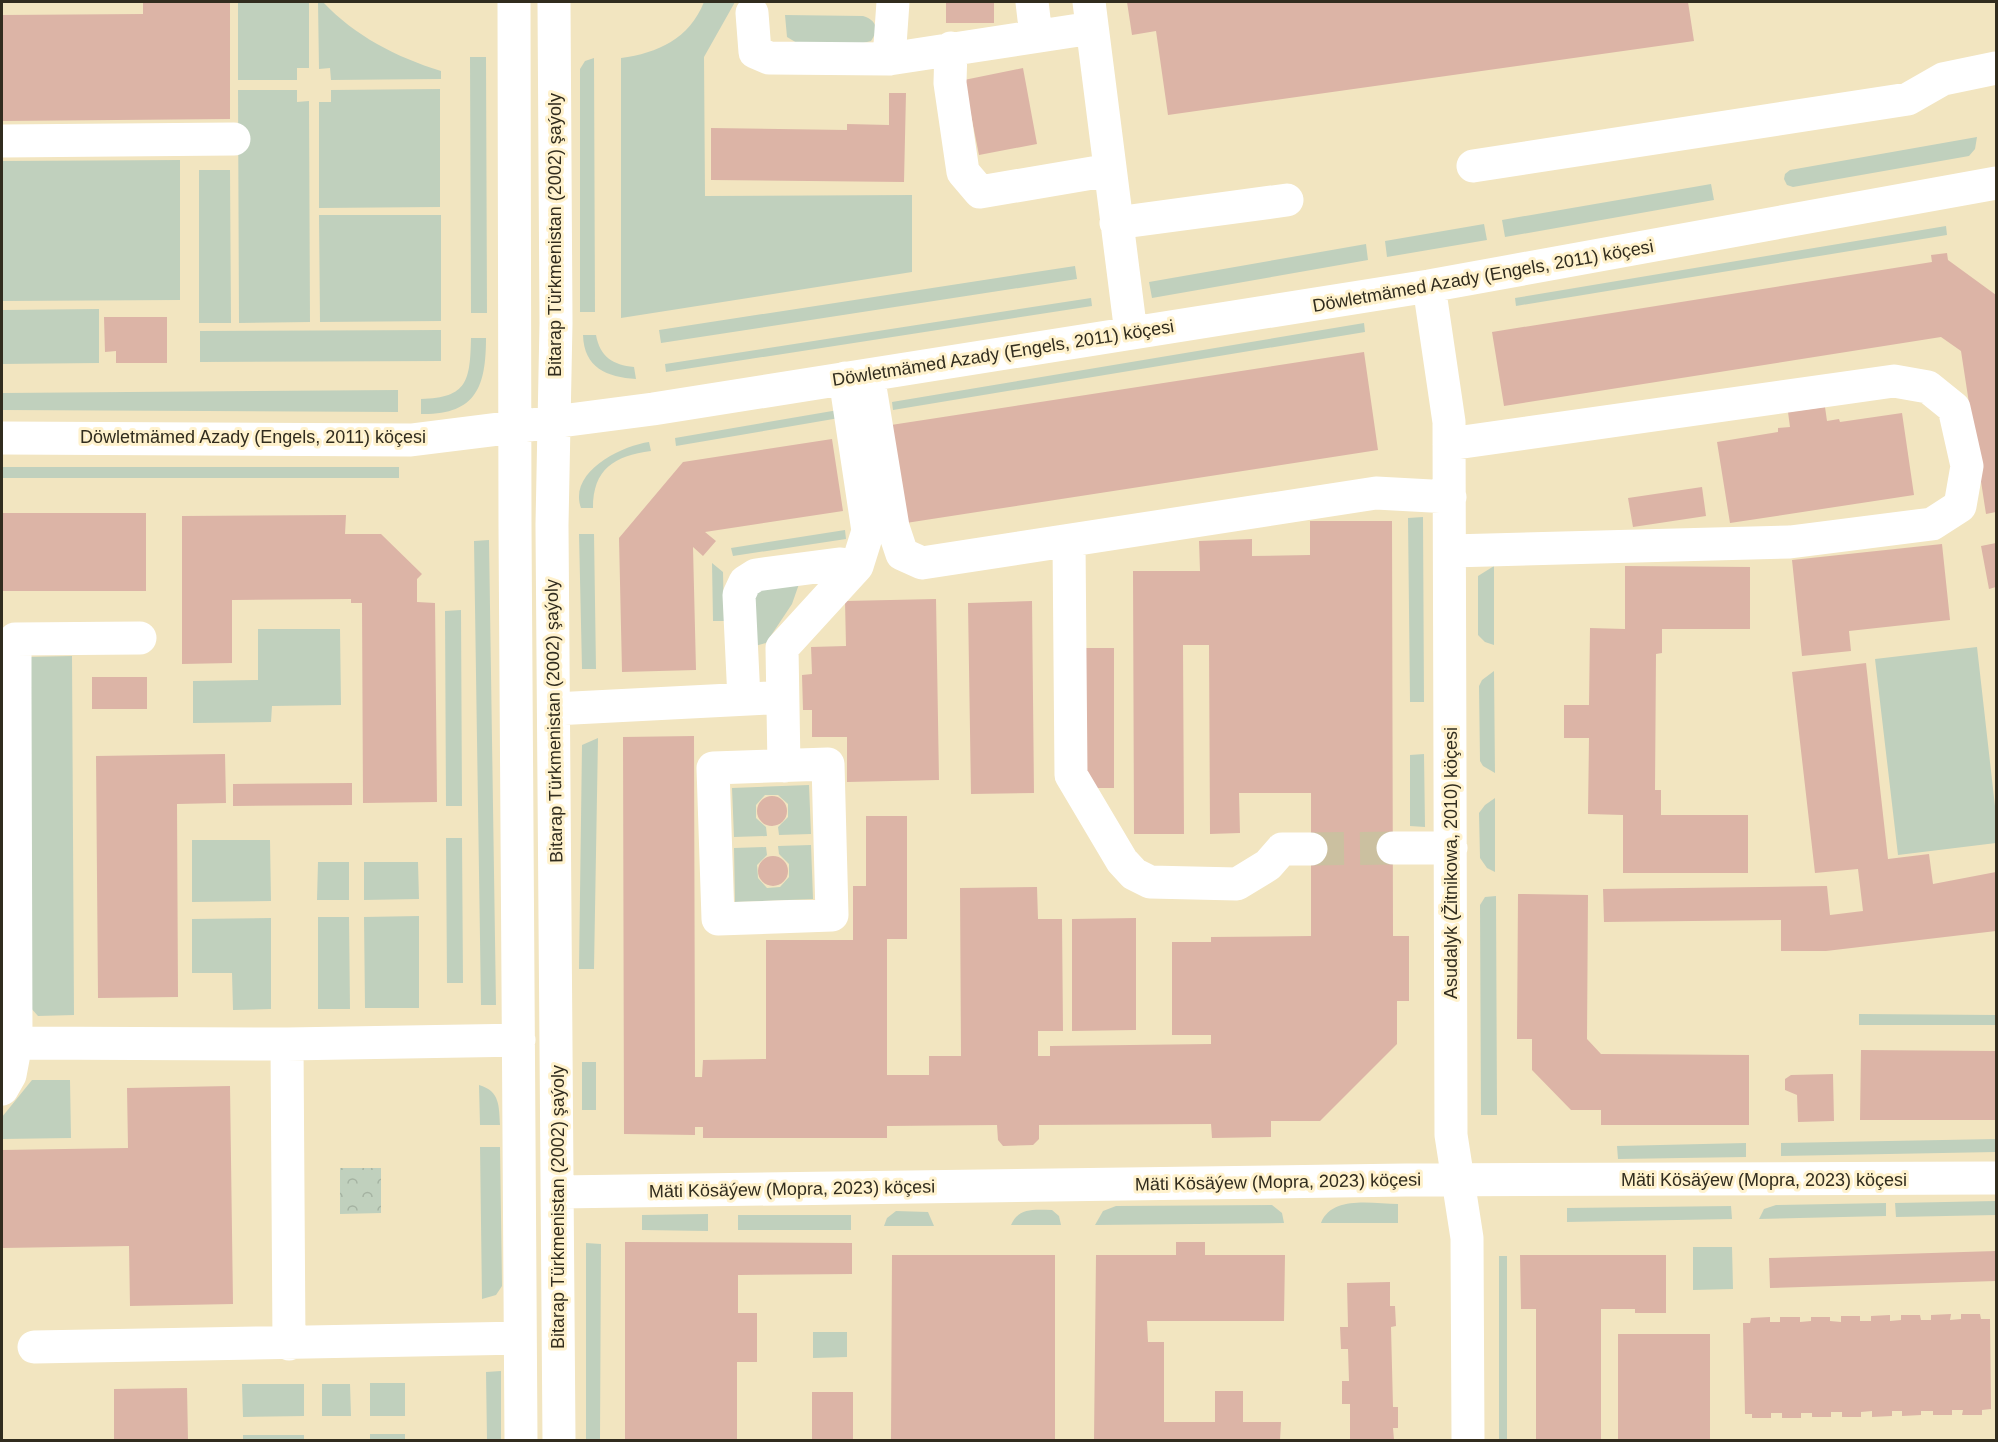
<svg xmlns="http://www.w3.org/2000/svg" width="1998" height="1442" font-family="Arial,sans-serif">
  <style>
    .grass { fill: #c0d0bd }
    .park { fill: url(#park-crowns) }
    .building { fill: #dcb4a6 }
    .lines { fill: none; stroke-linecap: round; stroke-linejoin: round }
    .minor-tunnel { stroke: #cbc0a0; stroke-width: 33; stroke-dasharray: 33 16; stroke-linecap: butt }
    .minor { stroke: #fff; stroke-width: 33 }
    .labels { text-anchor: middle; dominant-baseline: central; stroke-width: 6; stroke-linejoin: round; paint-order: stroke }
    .street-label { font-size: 18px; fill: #312c1e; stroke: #fff2cd }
  </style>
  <defs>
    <pattern id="park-crowns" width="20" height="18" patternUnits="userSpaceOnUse" patternTransform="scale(1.5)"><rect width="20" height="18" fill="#c0d0bd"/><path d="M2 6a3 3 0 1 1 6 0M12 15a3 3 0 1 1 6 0" fill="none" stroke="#a5b3a2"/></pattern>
  </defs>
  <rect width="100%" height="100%" fill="#f2e5c0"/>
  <path class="grass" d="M238 2H309V68H297V80H238Z
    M318 2H323C355 36 396 57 441 71V79L331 80 330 68 319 69Z
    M704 2H735L704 57 705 196 912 195V272L621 318V58C658 53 689 39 704 2Z
    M785 15 863 16C877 20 879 30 871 41L863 43H797L787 37Z
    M470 57H486L487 313H471Z
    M594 58 595 312H580V69L585 61Z
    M440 89V207L319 208V102H331V90Z
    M238 90H297V102L309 101 310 322 239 323Z
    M1977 137 1975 149 1969 156 1793 187 1787 185 1784 179 1785 174 1790 170Z
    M180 160V300L2 301V161Z
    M199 170H230L231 323H199Z
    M1711 184 1714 200 1505 237 1502 220Z
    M319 215H441V321L320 322Z
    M1484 224 1487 240 1387 257 1385 241Z
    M1946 226 1947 235 1516 306 1515 298Z
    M1366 244 1368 260 1152 298 1149 282Z
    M1075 266 1077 279 661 343 659 330Z
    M1091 298 1092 306 666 372 665 364Z
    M99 309V363L2 364V310Z
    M1364 323 1365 332 893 410 892 402Z
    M441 330V361L200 362V331Z
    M583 335H596C600 357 613 365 634 367L636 379C607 377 584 368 583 335Z
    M471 338H486C486 387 476 415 421 414V399C468 398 470 380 471 338Z
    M398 390V412L2 410V393Z
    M844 409 845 417 676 446 675 438Z
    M649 442 651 451C614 456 593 469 593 508H581C568 472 621 446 649 442Z
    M2 467H399V478H2Z
    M1423 517 1424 702H1410L1408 518Z
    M845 530 846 539 733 556 731 548Z
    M579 534H594L596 669H582Z
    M489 540 496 1005H481L474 541Z
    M712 563 723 572 724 621H713Z
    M1494 566V645L1485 642 1478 635V576Z
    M799 584 792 604 766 643 755 646 752 591Z
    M461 610 462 806H446L445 611Z
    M258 629H340L341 705 272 706 271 722 193 723V681L258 680Z
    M1977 647 1996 815V843L1898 855 1875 659Z
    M72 656 74 1015 38 1016 30 1007 28 657Z
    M1494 671 1495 773 1483 766 1480 761 1479 686 1482 680Z
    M598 738 594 969H579L582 745Z
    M1424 754 1425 827 1410 826V755Z
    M809 785 811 834 779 835 778 827 788 817V804L778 795H765L756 805V818L766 827 767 836 734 837 732 788Z
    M1495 798V872L1487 868 1480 858 1479 813 1485 805Z
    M446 838H462L463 983H447Z
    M192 840H270L271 901 192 902Z
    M811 845 813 899 735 902 734 848 766 847 767 855 757 865 758 878 767 888 780 887 789 877V864L779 854 778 846Z
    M318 862H349V900H317Z
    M364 862H418L419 899 364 900Z
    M1496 896 1497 1115H1481L1480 905 1485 897Z
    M419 916V1008H365L364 917Z
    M318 917H349L350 1009H318Z
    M271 918V1009L233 1010 232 973H192V919Z
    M1859 1014 1996 1015V1025H1859Z
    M582 1062H596V1110H582Z
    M32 1080H70L71 1138 2 1139V1117Z
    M479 1085C500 1091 499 1106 500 1125H480Z
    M1996 1139V1152L1781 1156V1143Z
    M1746 1143V1157L1618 1159 1617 1146Z
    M480 1147H500L502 1286 496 1295 482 1299Z
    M1996 1201V1215L1896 1217 1895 1203Z
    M1886 1203V1216L1759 1219 1764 1209 1776 1205Z
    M1398 1204V1223H1321C1332 1195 1373 1204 1398 1204Z
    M1272 1205 1282 1213 1284 1223 1095 1225 1103 1211 1116 1206Z
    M1731 1206 1732 1219 1567 1222V1208Z
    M1052 1210 1059 1216 1061 1225H1011C1019 1207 1034 1210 1052 1210Z
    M896 1211 928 1212 934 1226H884L887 1218Z
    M708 1214V1231L642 1230V1215Z
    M738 1215H851V1230H738Z
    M586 1243 601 1244 600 1440H586Z
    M1693 1247H1732L1733 1289 1693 1290Z
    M1499 1256H1507V1440H1499Z
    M813 1332H847V1357L813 1358Z
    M501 1371V1440H487L486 1372Z
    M370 1383H405V1416H370Z
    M242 1384H304V1416L243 1417Z
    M322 1384H350L351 1416H322Z
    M370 1434H405V1440H370Z
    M243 1435H304V1440H243Z"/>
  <path class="park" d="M340 1168H381V1213L340 1214Z"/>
  <path class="building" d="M143 2H230V119L2 121V15L143 14Z
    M946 2H994V23H946Z
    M1127 2H1688L1694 41 1168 115 1156 31 1132 35Z
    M1023 68 1037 144 979 155 964 80Z
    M889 93H906L904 182 711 180V128L847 130V124L889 125Z
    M1947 253 1948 260 1996 295V512L1986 514 1961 351 1941 337 1504 406 1492 332 1932 262 1931 255Z
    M104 317H167V363H116V351L105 352Z
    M1364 352 1378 450 906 523 891 425Z
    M1825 407 1827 421 1839 419 1840 422 1902 413 1914 495 1730 523 1717 442 1778 432V428L1790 427 1788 412Z
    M832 439 843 511 705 532 716 541 703 556 693 547 696 670 622 672 619 538 683 462Z
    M1702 487 1706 516 1633 527 1628 498Z
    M2 513H146V591H2Z
    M346 515 345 534H381L422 574 417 579V602L435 603 437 802 363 803 362 603H351V599L232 600V663L182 664V516Z
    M1310 521H1392L1393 936H1409V1001H1397V1044L1320 1121H1271V1137L1212 1138 1211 1124 1039 1125V1139L1033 1145 1003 1146 998 1140 997 1125 887 1126V1138H703V1127H695V1135L624 1134 623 737 694 736 695 1077H702L703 1060 766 1059V940H853V886H866V816H907V939H887V1075H929V1056H961L960 888 1037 887 1038 919H1062L1063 1031H1038V1056H1050V1046L1211 1044V1035H1172V942H1211V937L1311 936V793H1239L1240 833 1210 834 1209 645H1183L1184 834H1134L1133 571H1200L1199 541 1252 539V556L1310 555Z
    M1996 543V587L1989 589 1981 546Z
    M1942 544 1950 620 1849 631 1851 651 1802 656 1792 560Z
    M1625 566 1750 567V629H1662V653L1656 654 1655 790H1661V815H1748V873H1623V815L1588 814 1589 738H1564V705H1589L1590 628 1625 629Z
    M936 599 939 780 847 782V737H812V710H803L802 675 812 674 811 647 846 646 845 601Z
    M1032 601 1034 793 971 794 968 603Z
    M1086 648H1114V788H1086Z
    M1866 663 1888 859 1929 854 1933 884 1996 872V931L1826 951H1781V920L1604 922 1603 889 1827 886 1830 915 1863 911 1858 869 1815 873 1792 672Z
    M92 677H147V709H92Z
    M225 754 226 803 177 804 178 997 98 998 96 756Z
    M352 783V805L233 806V784Z
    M757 811a15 15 0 1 1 30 0a15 15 0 1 1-30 0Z
    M758 871a15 15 0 1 1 30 0a15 15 0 1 1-30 0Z
    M1518 894 1588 895 1587 1039 1601 1054 1749 1055V1125H1601V1110H1571L1532 1070V1039H1517Z
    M1136 918V1030L1072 1031V919Z
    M1861 1050 1996 1051V1120H1860Z
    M1833 1074 1834 1121 1798 1122 1797 1095 1785 1090V1079L1791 1075Z
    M230 1086 233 1304 130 1306 129 1246 2 1248V1150L128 1148 127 1088Z
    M625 1242 852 1243V1274L738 1275V1313H757V1362H737V1440H625Z
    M1176 1242H1205V1255H1285L1284 1321H1147L1148 1342H1164V1422H1215V1391H1243V1422H1281L1280 1440H1094L1096 1255H1176Z
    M1996 1251V1281L1770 1288 1769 1258Z
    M892 1255H1055V1440H891Z
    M1520 1255H1666V1313H1635V1309H1601V1440H1536V1309H1521Z
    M1390 1282V1306H1395L1396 1326 1391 1327 1393 1407H1398V1428H1393L1394 1440H1350V1404H1342V1381H1349L1348 1349H1341L1340 1327H1348L1347 1283Z
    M1951 1314 1950 1320 1961 1319V1314H1980L1981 1319H1990L1991 1409 1982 1410V1415H1962L1963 1410H1952V1415H1933V1411H1921V1415L1902 1416V1411H1892V1416L1872 1417V1411L1861 1412V1417H1842V1412H1831V1417H1812V1413H1801V1418H1782V1413H1771V1418H1752V1414H1745L1743 1323H1750L1751 1318 1770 1317V1322H1780V1317H1800V1322L1811 1321V1317H1830V1321L1841 1322V1316H1860V1321H1871V1316L1890 1315V1321L1901 1320V1315H1920L1921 1320H1931V1315Z
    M1618 1334H1710V1440H1618Z
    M187 1388 188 1440H114V1389Z
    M812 1392H853V1440H812Z"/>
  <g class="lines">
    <path class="minor-tunnel" d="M1311 849 1393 848"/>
    <path class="minor" d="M514 2 515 527 521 1440
      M554 2 556 323 552 525 559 1440
      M1032 2 1036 36
      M1089 2 1131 333
      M752 13 755 52 769 58 889 59 1092 28
      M951 48 950 83 963 172 980 192 1110 170
      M889 59 893 2
      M2 141 234 139
      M1473 166 1908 99 1943 79 1996 68
      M1116 223 1287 200
      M1429 286 1449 422 1451 1135 1467 1238 1468 1440
      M868 375 893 527 902 554 922 563 1376 493 1450 497
      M2 438 411 440 515 427 653 409 1429 286 1996 183
      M1449 444 1894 381 1928 387 1954 408 1967 466 1960 506 1932 524 1790 542 1451 551
      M1069 541 1071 775 1122 861 1134 874 1150 882 1237 884 1268 865 1282 849H1311
      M2 687H15L16 1043 287 1044 519 1040
      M15 687V639L140 638
      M744 699 739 595 745 582 756 575 839 564 857 566
      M554 709 767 698
      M828 764 832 915 718 919 713 768Z
      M784 766 782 648 857 566 868 531 845 378
      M1393 848H1451
      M287 1044 289 1344
      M2 1089 10 1075 16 1043
      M559 1192 1406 1180 1996 1178
      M34 1347 520 1338"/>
  </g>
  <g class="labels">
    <g class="street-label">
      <text transform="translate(555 235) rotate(-90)">Bitarap Türkmenistan (2002) şaýoly</text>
      <text transform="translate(1483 276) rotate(-10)">Döwletmämed Azady (Engels, 2011) köçesi</text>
      <text transform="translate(1003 353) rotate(-9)">Döwletmämed Azady (Engels, 2011) köçesi</text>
      <text x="253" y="437">Döwletmämed Azady (Engels, 2011) köçesi</text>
      <text transform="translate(554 721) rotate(-91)">Bitarap Türkmenistan (2002) şaýoly</text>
      <text transform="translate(1451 863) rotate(-90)">Asudalyk (Žitnikowa, 2010) köçesi</text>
      <text x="1764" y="1180">Mäti Kösäýew (Mopra, 2023) köçesi</text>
      <text transform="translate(1278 1182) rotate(-1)">Mäti Kösäýew (Mopra, 2023) köçesi</text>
      <text transform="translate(792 1189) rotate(-1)">Mäti Kösäýew (Mopra, 2023) köçesi</text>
      <text transform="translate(558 1207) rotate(-90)">Bitarap Türkmenistan (2002) şaýoly</text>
    </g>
  </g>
  <rect width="1998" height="1442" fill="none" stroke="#312c1e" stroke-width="6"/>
</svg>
